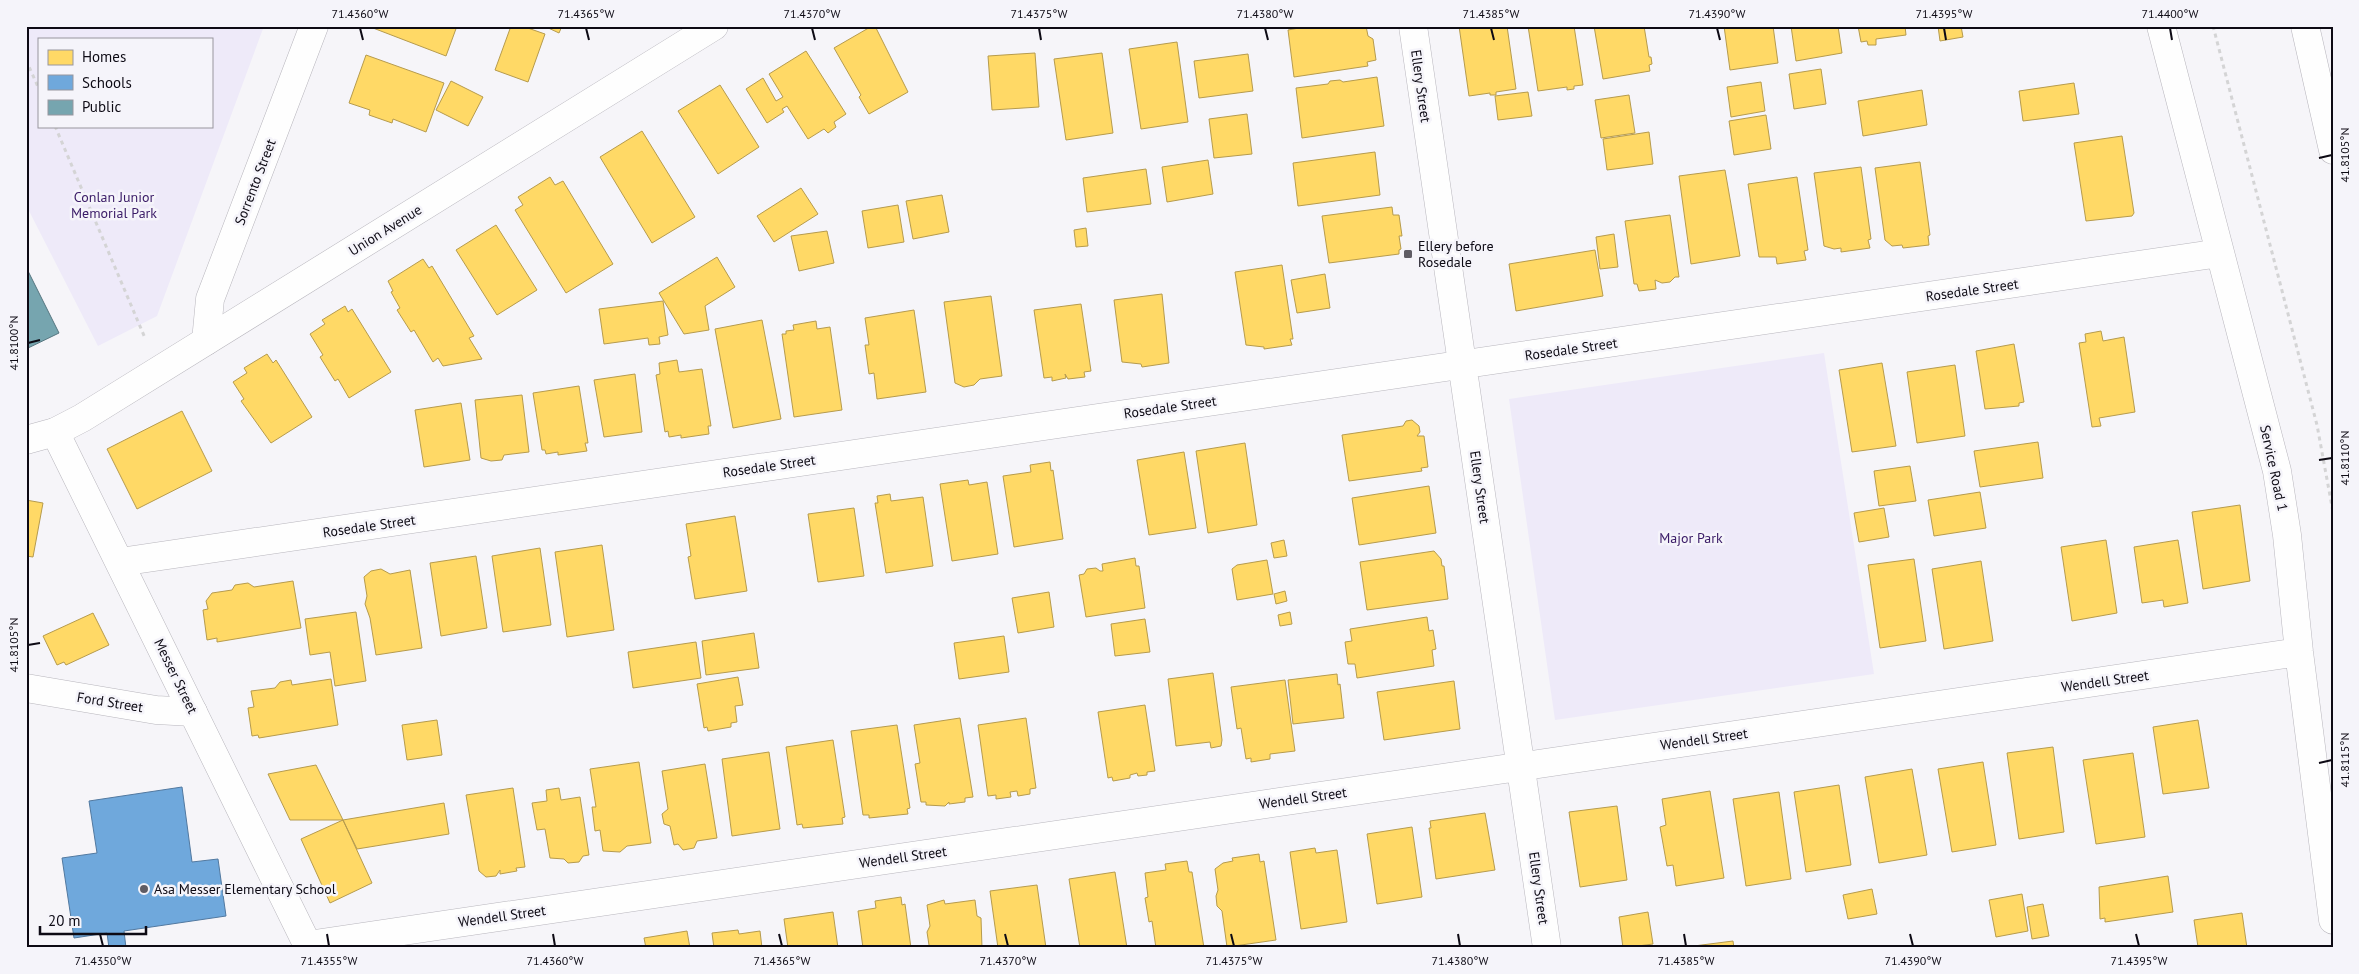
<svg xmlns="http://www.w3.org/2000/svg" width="2359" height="974" font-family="'PT Sans',sans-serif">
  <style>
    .green { fill: #eeeaf9; fill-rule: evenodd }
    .homes { fill: #ffd966; stroke: #b69b4d }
    .schools { fill: #6fa8dc; stroke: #5279a0 }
    .public { fill: #76a5af; stroke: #567680 }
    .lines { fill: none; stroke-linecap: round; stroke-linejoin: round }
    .minor-casing { stroke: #b8b6bd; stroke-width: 29 }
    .tertiary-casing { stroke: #b8b6bd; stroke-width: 29 }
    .secondary-casing { stroke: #b8b6bd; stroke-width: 29 }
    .motorway-casing { stroke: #b8b6bd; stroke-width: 29 }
    .path { stroke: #d4d4d5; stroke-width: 3; stroke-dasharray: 4 4; stroke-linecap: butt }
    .minor { stroke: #fefefe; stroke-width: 28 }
    .tertiary { stroke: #fefefe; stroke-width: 28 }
    .secondary { stroke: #fefefe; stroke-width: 28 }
    .motorway { stroke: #fefefe; stroke-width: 28 }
    .ticks { fill: none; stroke: #0d0a14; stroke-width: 2 }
    .poi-dot { fill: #5f5c64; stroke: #f5f4fa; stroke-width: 2 }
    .labels { text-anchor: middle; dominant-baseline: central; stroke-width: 5; stroke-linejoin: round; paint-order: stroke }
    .street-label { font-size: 14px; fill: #0d0a14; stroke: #f5f4fa }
    .park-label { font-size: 14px; fill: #3a1b67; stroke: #f5f4fa }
    .poi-label { font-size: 14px; fill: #0d0a14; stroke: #f5f4fa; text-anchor: start }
    .neatline { fill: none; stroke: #0d0a14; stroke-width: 2 }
    .ticks-label { font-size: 12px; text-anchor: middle; fill: #0d0a14 }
  </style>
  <rect width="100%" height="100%" fill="#f6f5f9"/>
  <path class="green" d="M26 26H264L157 316 98 346 26 205ZM39 39H211V126H39Z
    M1824 353 1874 674 1555 720 1509 399Z"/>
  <path class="homes" d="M374 26H457L446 56 373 28Z
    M511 26H522L545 34 528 82 495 70Z
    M544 26H562L559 33Z
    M872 26H875L908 92 869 114 859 97 861 95 834 48Z
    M1310 26H1366L1368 36 1373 39 1376 60 1367 62 1368 66 1294 77 1288 30Z
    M1459 26H1507L1516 89 1496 92V95H1490V93L1469 96Z
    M1528 26H1574L1583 85 1574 86V89L1567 90V87L1538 91Z
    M1594 26H1644L1649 57H1651L1652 64 1649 65 1650 71 1603 79Z
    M1724 26H1773L1778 63 1730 70Z
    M1791 26H1838L1842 53 1796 61Z
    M1858 26H1905L1906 35 1876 39V45H1868L1867 41 1861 42Z
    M1938 26H1961L1963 37 1940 41Z
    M1177 42 1188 122 1141 129 1129 49Z
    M806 51 846 114 834 122 836 127 828 133 824 129 808 139 787 106 782 109 784 112 767 123 746 89 763 78 776 101 783 97 769 74Z
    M1035 53 1039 107 992 110 988 56Z
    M1102 53 1113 133 1066 140 1054 59Z
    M1248 54 1253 91 1199 98 1194 61Z
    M366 55 444 83 426 132 393 119 392 123 369 115 370 110 349 103Z
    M1821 69 1826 104 1794 109 1789 74Z
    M1377 77 1384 126 1302 138 1296 88 1328 84 1330 81 1340 80 1343 82Z
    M451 81 483 97 468 126 436 110Z
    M1761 82 1765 111 1731 117 1727 87Z
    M2074 83 2079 114 2023 121 2019 91Z
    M720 85 759 147 718 174 678 111Z
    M1922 90 1927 125 1863 136 1858 101Z
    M1528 92 1532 116 1498 120 1495 96Z
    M1629 95 1635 133 1601 138 1595 100Z
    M1247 114 1252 154 1214 158 1209 119Z
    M1766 115 1771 149 1734 155 1729 121Z
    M642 131 695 217 652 243 600 157Z
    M1649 132 1653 164 1607 170 1603 139Z
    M2122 136 2134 213 2132 216 2086 221 2074 143Z
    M1375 152 1380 195 1298 206 1293 163Z
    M1208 160 1213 194 1167 202 1162 167Z
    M1920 162 1930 235 1928 236 1929 245 1903 248 1902 245 1892 246 1885 240 1875 168Z
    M1861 167 1871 239 1868 240 1870 248 1841 252V248L1834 249 1824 246 1814 173Z
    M1146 169 1151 204 1087 212 1083 178Z
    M1725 170 1740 256 1691 264 1679 176Z
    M550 177 555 185 563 181 613 264 566 293 515 210 523 205 518 197Z
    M1797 177 1808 250 1804 251 1806 260 1777 264 1776 257H1759L1748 184Z
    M801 188 818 214 774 242 757 216Z
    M942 195 949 232 913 239 906 201Z
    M898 205 904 242 868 248 862 211Z
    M1392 207 1393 215H1399L1402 236H1399L1401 249 1399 250V254L1329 263 1322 216Z
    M1670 215 1679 277H1675L1670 282 1662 283 1655 280 1656 289 1639 291 1637 284H1634L1625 221Z
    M496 225 537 290 497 315 456 250Z
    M1086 228 1088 246 1076 247 1074 230Z
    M827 231 834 263 799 271 791 236Z
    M1614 234 1618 267 1600 269 1596 237Z
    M1595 250 1603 296 1516 311 1509 264Z
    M717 257 735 287 705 306 709 330 684 334 659 293Z
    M423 259 429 268 432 266 474 336 469 338 482 359 443 366 438 358 433 362 414 330 411 332 397 310 400 308 391 292 393 291 388 281Z
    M1282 265 1293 339H1290L1292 345 1264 349V347L1246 345 1235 272Z
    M1325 274 1330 308 1297 313 1291 280Z
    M1162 294 1169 363 1142 367 1141 364 1122 362 1114 300Z
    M991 296 1002 376 980 379 974 385 964 387 955 383 944 302Z
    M663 301 668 335 659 337 660 344 649 345 648 338 604 344 599 309Z
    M1081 304 1091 371 1084 372 1085 377 1068 379 1065 374 1066 378 1052 381V377L1044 378 1034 310Z
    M345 306 348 312 352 309 391 372 349 398 338 379 335 381 320 357 323 355 310 334 325 324 322 320Z
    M914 310 926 392 877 399 874 373 869 374 865 345H869L865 318Z
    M762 320 781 419 733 428 715 329Z
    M816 321 817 329 830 327 842 410 794 417 782 334H786V331L794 330 793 325Z
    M2101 331 2103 341 2124 337 2135 412 2099 418 2101 426 2092 427 2079 343 2086 342 2085 334Z
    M2014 344 2024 402 2019 403V406L1985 409 1976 351Z
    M267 354 273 363 276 360 312 417 271 443 241 401 244 399 233 382 247 373 244 368Z
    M677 360 679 372 702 369 711 426H708L709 434 681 438V435L669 437 668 431 665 432 656 375 660 374 659 363Z
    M1882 363 1896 446 1852 452 1839 370Z
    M1955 365 1965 436 1917 443 1907 372Z
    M635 374 642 432 604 437 594 380Z
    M579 386 588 443H585L587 451 558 455V452L546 454 545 450H542L533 393Z
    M522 395 529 452 504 455 502 460 491 461 481 458 475 400Z
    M461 403 470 460 424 467 415 410Z
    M182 411 212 471 137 509 107 449Z
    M1412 420 1419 426 1420 432 1417 436H1424L1428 467 1421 468 1422 471 1349 481 1342 435 1403 426 1406 421Z
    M2038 442 2043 478 1980 487 1974 451Z
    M1245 443 1257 525 1208 533 1196 451Z
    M1184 452 1196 528 1149 535 1137 460Z
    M1050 462 1051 471 1053 470 1063 539 1014 547 1003 476 1031 472 1030 465Z
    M1910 466 1916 501 1879 506 1874 471Z
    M968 480 969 485 987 482 998 554 952 561 940 484Z
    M1429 486 1436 533 1359 545 1352 498Z
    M1980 492 1986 528 1934 536 1928 500Z
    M890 494 891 501 923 497 933 566 886 573 875 503H878L877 496Z
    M26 500 43 503 33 557 26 556Z
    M2240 505 2250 581 2203 589 2192 512Z
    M854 508 864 576 818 582 808 514Z
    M1884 508 1889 537 1859 542 1854 513Z
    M735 516 747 591 695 599 688 557 691 556 686 524Z
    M1284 540 1287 556 1274 558 1271 543Z
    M2106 540 2117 613 2072 621 2061 547Z
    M2178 540 2188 603 2164 607 2163 600 2142 603 2134 547Z
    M602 545 614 630 567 637 555 552Z
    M540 548 551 625 503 632 492 556Z
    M1434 551 1441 559 1442 566H1444L1448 599 1367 610 1360 562Z
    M476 556 487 628 441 636 430 563Z
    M1135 558 1136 566H1139L1145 608 1086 617 1079 575 1084 574 1087 569 1096 568 1100 571H1103L1102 564Z
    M1914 559 1926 641 1880 648 1868 565Z
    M1267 560 1273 594 1237 600 1232 569 1237 565Z
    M1981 561 1993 641 1944 649 1932 569Z
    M381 569 390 574 410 570 422 648 376 655 370 618 365 604 367 596 364 577 371 571Z
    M293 581 301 628 217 642V638L207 640 203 610 208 609 206 601 212 593 232 590 235 585 248 583 254 587Z
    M1285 591 1287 601 1276 604 1274 594Z
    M1049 592 1054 627 1018 633 1012 598Z
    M356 612 366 681 335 686 330 652 310 655 305 619Z
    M1290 612 1292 624 1280 626 1278 615Z
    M93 613 109 645 66 665 64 662 57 665 43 636Z
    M1427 617 1429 631 1433 630 1436 649 1432 650 1434 666 1357 678 1355 664H1348L1345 642 1352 641 1350 629Z
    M1145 619 1150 652 1115 656 1111 624Z
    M754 633 759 668 706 675 702 641Z
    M1004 636 1009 672 959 679 954 643Z
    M696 642 701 678 633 688 628 652Z
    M1213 673 1222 740 1221 746 1211 748 1210 742 1176 746 1168 679Z
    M1337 674 1338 685 1340 684 1344 718 1293 724 1288 680Z
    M738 677 743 705 735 706 737 722 731 723V727L708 731 707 727 704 728 697 684Z
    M331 679 338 725 259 738 258 735 252 736 248 708 254 707 251 691 275 688 280 682 291 680 292 685Z
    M1285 680 1295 751 1270 754V759L1251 762V758L1246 759 1241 728 1237 729 1231 687Z
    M1454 681 1460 729 1384 740 1377 692Z
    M1145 705 1155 771 1147 772V775L1138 776 1137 773 1130 775V778L1113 781 1112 777 1108 778 1098 712Z
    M960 718 973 797 965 798V802L949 804V802L945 806 926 805V802H921L915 764 920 763 914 725Z
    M1026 718 1036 788 1030 789V794L1018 796 1017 791 1010 792 1011 797 996 799V795L988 796 978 725Z
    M437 720 442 755 407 760 402 725Z
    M2198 720 2209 788 2163 794 2153 727Z
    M897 725 910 808 907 809 908 814 869 818V815H863L851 731Z
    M833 740 845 817 842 818 843 824 803 828 802 824 797 825 786 747Z
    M2053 747 2064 832 2019 839 2007 753Z
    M769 752 780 829 732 836 722 759Z
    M2133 753 2145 837 2096 844 2083 760Z
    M639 762 651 843 627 846 620 852 603 851 600 830 595 831 592 807H596L590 769Z
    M1983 762 1996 845 1952 852 1938 769Z
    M705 764 717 838 697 841 694 848 683 850 678 844 674 845 670 826 664 824 662 814 668 809 662 771Z
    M316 765 343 820H290L268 774Z
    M1912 769 1927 855 1879 863 1865 777Z
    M1839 785 1851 865 1806 872 1794 792Z
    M513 788 525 867 516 868 517 871 500 874V870L496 876 486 877 479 871 466 795Z
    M559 788 561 800 580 797 589 855 583 856 579 862 568 863 564 859 550 858 545 829 537 830 532 803 547 801 546 790Z
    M1710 791 1724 878 1676 886 1673 865 1667 866 1660 827 1666 825 1662 799Z
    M1779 792 1791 879 1746 886 1733 799Z
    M444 803 449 834 357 849 343 820Z
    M1617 806 1627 880 1580 887 1569 812Z
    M1485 813 1495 870 1436 879 1429 828H1431L1430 821Z
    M343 820 372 883 330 903 301 839Z
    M1412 827 1422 897 1377 904 1367 834Z
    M1315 848 1316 853 1337 850 1347 922 1301 929 1290 852Z
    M1259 854 1260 862 1264 861 1276 940 1227 947 1222 911 1217 906 1216 896 1218 890 1215 869 1223 863 1233 861 1232 858Z
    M1187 861 1189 872H1192L1204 948H1156L1152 921 1149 922 1145 898 1148 897 1145 873 1166 870 1165 864Z
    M1115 872 1127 948H1080L1069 879Z
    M2168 876 2173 912 2105 922V918L2100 919 2099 887Z
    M1037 885 1046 948H998L990 891Z
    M1872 889 1877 914 1848 919 1843 895Z
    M2022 894 2028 931 1996 937 1989 900Z
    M901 897 902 905 905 904 911 948H863L858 911 876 908 875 901Z
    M944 900 945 904 975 900 977 916 981 918 982 948H932L929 945 927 932 930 926 927 905Z
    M2043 904 2049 936 2032 939 2027 907Z
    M833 912 838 948H788L784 919Z
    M1648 912 1653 944 1623 948 1619 917Z
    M2242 913 2247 948H2189L2198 947 2194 920Z
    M738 930 739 934 760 931 762 948H714L712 933Z
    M687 931 690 948H646L644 938Z
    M1733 941 1734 948H1686V947Z"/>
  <path class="schools" d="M182 787 192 862 218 859 226 916 124 931 126 948H109L107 933 74 938 62 858 97 853 89 801Z"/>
  <path class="public" d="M26 267 59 333 26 349Z"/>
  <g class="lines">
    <defs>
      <path id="minor" d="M1413 26 1547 948
        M2161 26 2277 471 2287 535 2299 652 2333 920
        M206 341 210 299 314 26
        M120 562 2220 253
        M26 688 156 710 193 712
        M308 945 2299 652"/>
      <path id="tertiary" d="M55 432 309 948"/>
      <path id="secondary" d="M26 440 55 432 82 418 714 26"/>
      <path id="motorway" d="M2305 26 2333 150"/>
    </defs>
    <use href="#minor" class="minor-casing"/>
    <use href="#tertiary" class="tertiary-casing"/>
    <use href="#secondary" class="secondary-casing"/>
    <use href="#motorway" class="motorway-casing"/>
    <path class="path" d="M2213 26 2317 425 2333 512
      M26 60 39 89
      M55 126 145 338"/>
    <use href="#minor" class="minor"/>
    <use href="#tertiary" class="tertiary"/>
    <use href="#secondary" class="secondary"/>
    <use href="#motorway" class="motorway"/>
  </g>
  <path class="ticks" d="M360 28 363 40M586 28 589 40M812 28 815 40M1039 28 1041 40M1265 28 1268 40M1491 28 1494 40M1717 28 1720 40M1944 28 1946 40M2170 28 2172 40M2319 158 2332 155M28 343 40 340M2319 460 2332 458M28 645 40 643M2319 763 2332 760M100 934 103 946M327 934 329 946M553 934 555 946M779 934 782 946M1005 934 1008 946M1231 934 1234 946M1458 934 1460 946M1684 934 1686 946M1910 934 1913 946M2136 934 2139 946"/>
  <g class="poi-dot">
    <rect x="1403" y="249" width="10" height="10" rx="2.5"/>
    <circle cx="144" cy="889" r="5"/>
  </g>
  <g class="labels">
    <g class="street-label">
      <text transform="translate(1421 86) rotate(82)">Ellery Street</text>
      <text transform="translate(255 182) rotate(-69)">Sorrento Street</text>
      <text transform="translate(385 230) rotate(-32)">Union Avenue</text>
      <text transform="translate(1972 290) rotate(-8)">Rosedale Street</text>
      <text transform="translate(1571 349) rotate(-8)">Rosedale Street</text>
      <text transform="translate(1170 407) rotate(-8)">Rosedale Street</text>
      <text transform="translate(769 466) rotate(-8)">Rosedale Street</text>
      <text transform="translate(2274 468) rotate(78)">Service Road 1</text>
      <text transform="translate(1480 487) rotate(82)">Ellery Street</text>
      <text transform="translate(369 526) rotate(-8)">Rosedale Street</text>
      <text transform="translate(176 676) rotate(64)">Messer Street</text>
      <text transform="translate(2105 681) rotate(-8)">Wendell Street</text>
      <text transform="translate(110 702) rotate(9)">Ford Street</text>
      <text transform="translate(1704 739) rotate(-8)">Wendell Street</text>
      <text transform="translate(1303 798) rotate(-8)">Wendell Street</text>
      <text transform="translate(903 857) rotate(-8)">Wendell Street</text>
      <text transform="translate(1539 888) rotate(82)">Ellery Street</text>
      <text transform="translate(502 916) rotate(-8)">Wendell Street</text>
    </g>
    <g class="park-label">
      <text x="114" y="197">Conlan Junior<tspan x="114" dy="16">Memorial Park</tspan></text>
      <text x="1691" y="538">Major Park</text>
    </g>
    <g class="poi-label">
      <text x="1418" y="246">Ellery before<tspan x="1418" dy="16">Rosedale</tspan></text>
      <text x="154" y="889">Asa Messer Elementary School</text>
    </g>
  </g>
  <rect width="2359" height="974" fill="none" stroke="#f5f4fa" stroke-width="55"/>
  <rect x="38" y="38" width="175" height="90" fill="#f5f4fa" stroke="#98969e"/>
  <rect x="48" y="50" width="25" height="15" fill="#ffd966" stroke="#98969e"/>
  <text x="82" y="62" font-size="15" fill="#0d0a14">Homes</text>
  <rect x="48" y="75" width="25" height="15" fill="#6fa8dc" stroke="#98969e"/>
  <text x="82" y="88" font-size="15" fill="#0d0a14">Schools</text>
  <rect x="48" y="100" width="25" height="15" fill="#76a5af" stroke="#98969e"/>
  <text x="82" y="112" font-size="15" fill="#0d0a14">Public</text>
  <path d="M40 926v8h106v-8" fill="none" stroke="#0d0a14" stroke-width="2.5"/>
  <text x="48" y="926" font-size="15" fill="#0d0a14" stroke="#f5f4fa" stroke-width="4" paint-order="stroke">20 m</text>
  <rect x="28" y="28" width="2304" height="918" class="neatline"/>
  <g class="ticks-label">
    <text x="360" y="18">71.4360°W</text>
    <text x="586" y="18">71.4365°W</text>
    <text x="812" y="18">71.4370°W</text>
    <text x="1039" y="18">71.4375°W</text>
    <text x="1265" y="18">71.4380°W</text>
    <text x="1491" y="18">71.4385°W</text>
    <text x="1717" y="18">71.4390°W</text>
    <text x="1944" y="18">71.4395°W</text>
    <text x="2170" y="18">71.4400°W</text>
    <text transform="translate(2345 155) rotate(-90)" y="4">41.8105°N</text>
    <text transform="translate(14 343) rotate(-90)" y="4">41.8100°N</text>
    <text transform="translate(2345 458) rotate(-90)" y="4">41.8110°N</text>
    <text transform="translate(14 645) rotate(-90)" y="4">41.8105°N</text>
    <text transform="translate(2345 760) rotate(-90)" y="4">41.8115°N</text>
    <text x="103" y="965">71.4350°W</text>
    <text x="329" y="965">71.4355°W</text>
    <text x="555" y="965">71.4360°W</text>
    <text x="782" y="965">71.4365°W</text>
    <text x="1008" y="965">71.4370°W</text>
    <text x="1234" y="965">71.4375°W</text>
    <text x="1460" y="965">71.4380°W</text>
    <text x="1686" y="965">71.4385°W</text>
    <text x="1913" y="965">71.4390°W</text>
    <text x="2139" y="965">71.4395°W</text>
  </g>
</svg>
